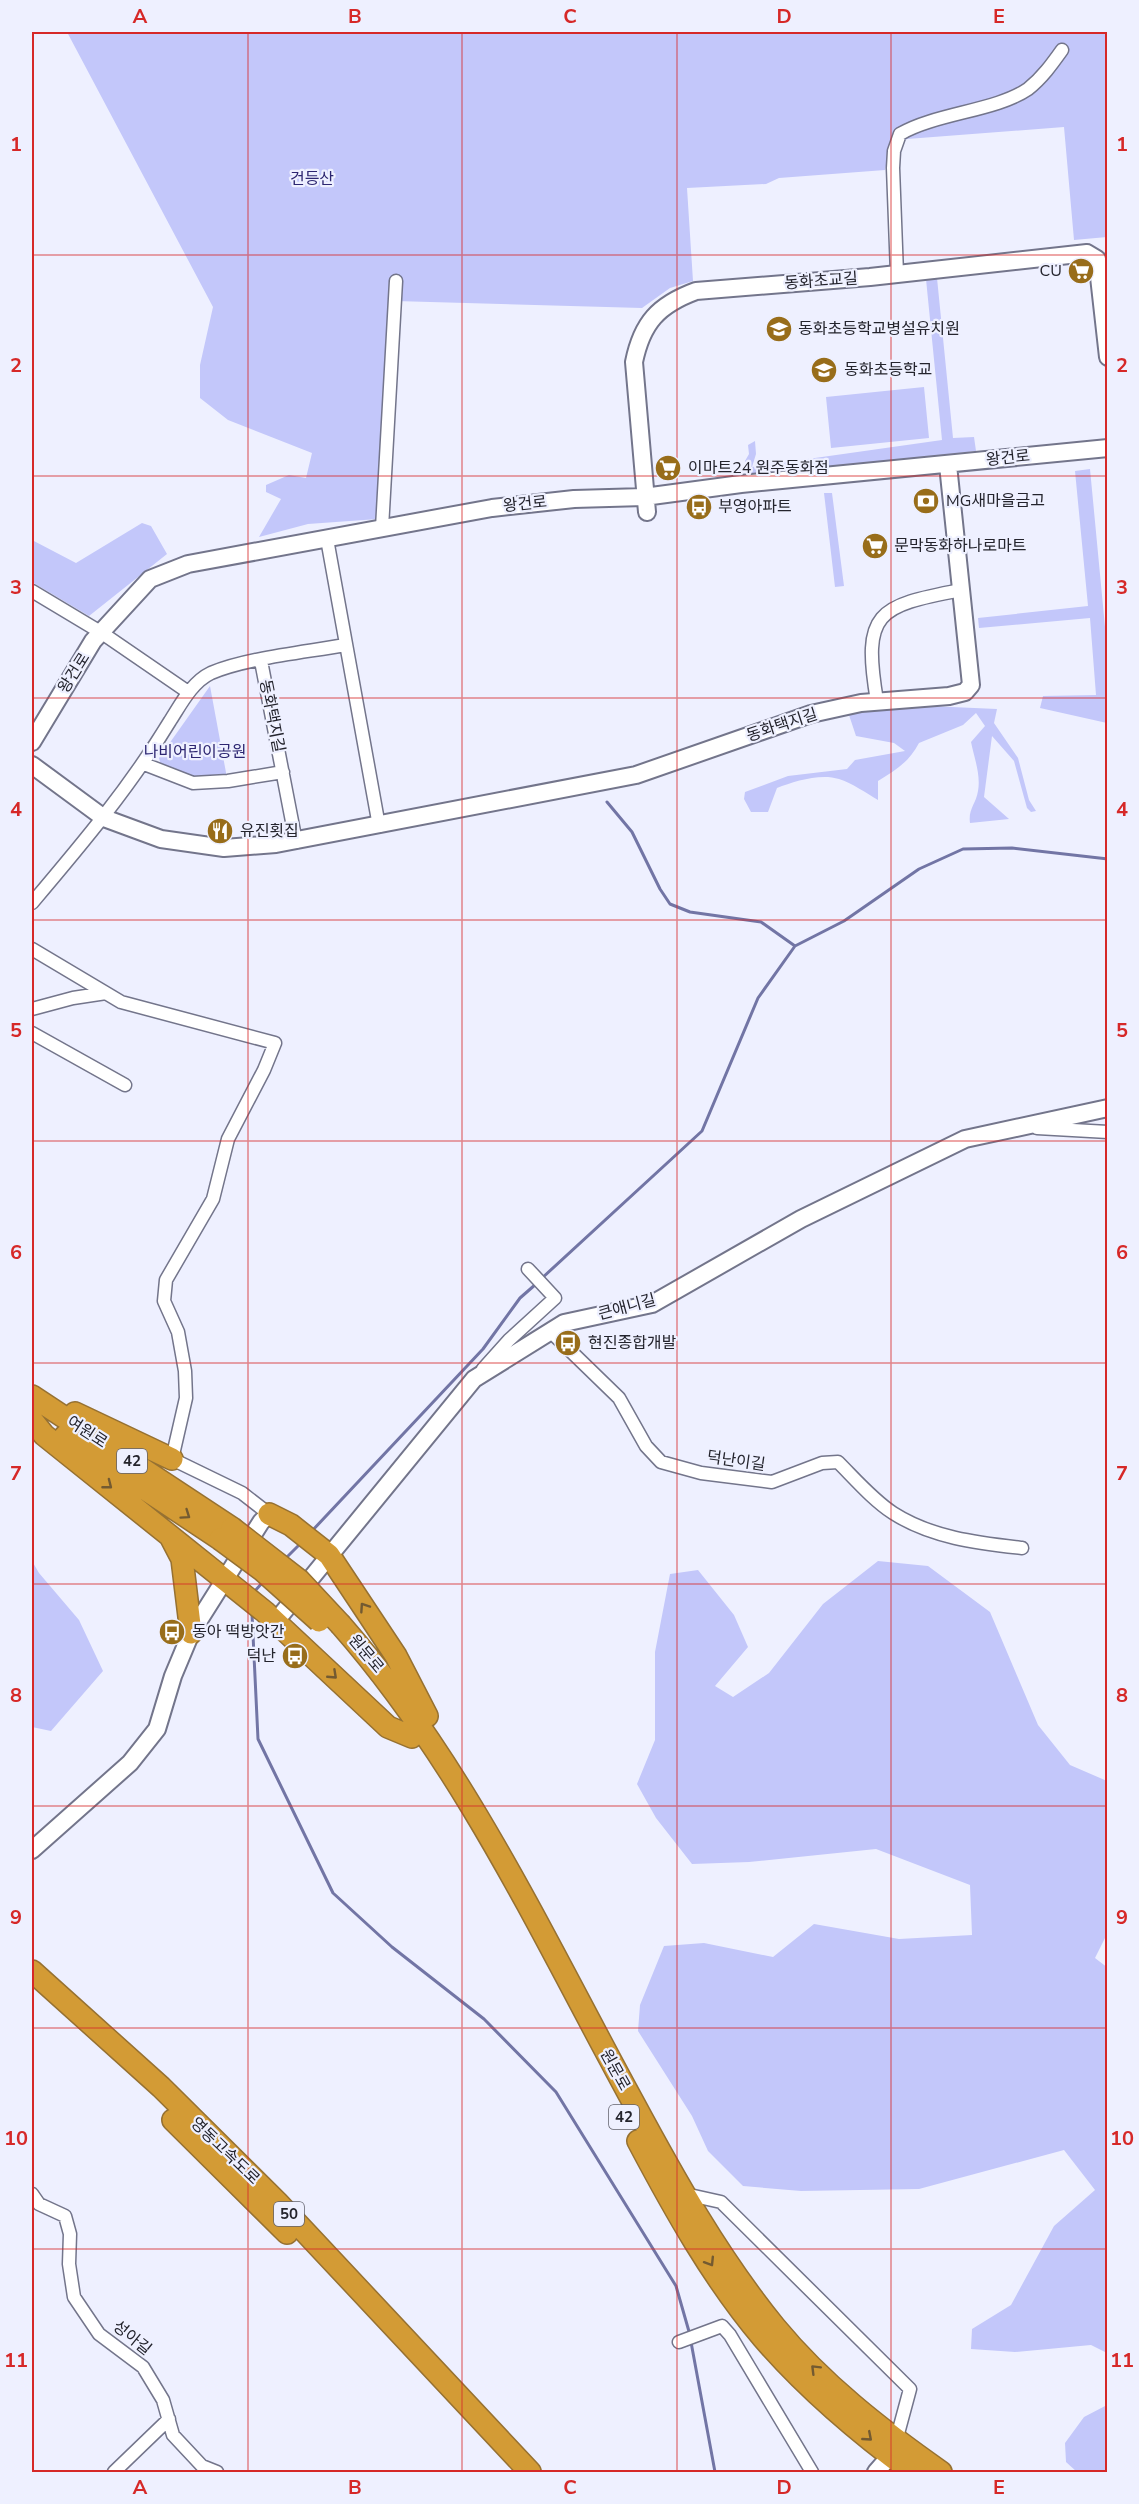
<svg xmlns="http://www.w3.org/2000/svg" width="1139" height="2504" font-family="'Nunito Sans','Noto Sans KR',sans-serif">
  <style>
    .green { fill: #c3c7fa }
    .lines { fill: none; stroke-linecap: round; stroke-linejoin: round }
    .stream { stroke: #7275a5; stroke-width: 3 }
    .street-casing { stroke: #73758b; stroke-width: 15 }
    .secondary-casing { stroke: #73758b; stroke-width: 20 }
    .highway-casing { stroke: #967132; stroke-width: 24 }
    .street { stroke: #fff; stroke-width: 12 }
    .secondary { stroke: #fff; stroke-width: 16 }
    .highway { stroke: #d39b35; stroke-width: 21 }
    .highway-bridge-casing { stroke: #967132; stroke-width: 24; stroke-linecap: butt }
    .highway-bridge { stroke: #d39b35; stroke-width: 21 }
    .oneway { stroke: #735a31 }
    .grid { fill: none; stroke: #d62828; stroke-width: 1.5; stroke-opacity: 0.55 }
    .labels { text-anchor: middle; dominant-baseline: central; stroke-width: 4.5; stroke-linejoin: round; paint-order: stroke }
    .shield { fill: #eef0ff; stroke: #61616c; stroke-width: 1.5 }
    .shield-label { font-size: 15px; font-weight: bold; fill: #24242d }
    .park-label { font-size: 16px; fill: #2d2671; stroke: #eef0ff }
    .poi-label { font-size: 16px; fill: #24242d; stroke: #eef0ff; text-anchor: start }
    .street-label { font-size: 16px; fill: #24242d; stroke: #eef0ff }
    .neatline { fill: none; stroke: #d62828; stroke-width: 2 }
    .grid-label { font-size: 20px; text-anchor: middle; font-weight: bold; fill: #d62828 }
  </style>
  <rect width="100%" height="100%" fill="#eef0ff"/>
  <path class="green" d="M67 32H1107L1108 157 1105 160 1107 237 1074 240 1064 127 907 139 898 146 903 136 1030 94 1065 49 1062 44 1038 73 1019 89 892 139 885 170 779 178 766 184 687 188 693 281 670 288 642 308 395 301 378 519 308 524 259 537 281 499 266 492V485L289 475 306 478 312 453 228 420 200 398V365L213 307Z
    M937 278 953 438 974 437 976 451 753 478 748 473 745 461 749 454 748 445 755 441 756 454 752 467 942 440 926 279Z
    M924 387 929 438 831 448 826 397Z
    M1090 469 1107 648V723L1040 708 1043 696 1096 695 1090 618 979 628 978 618 1088 606 1075 471Z
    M824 493H832L844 586 835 587Z
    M142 523 151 526 167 554 89 616 32 582V540L76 563Z
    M210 686 227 778 183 776 161 766 159 758Z
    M906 705 997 709 994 723 1018 758 1029 800 1036 811 1031 812 1027 808 1014 761 992 736 984 797 1009 819 970 823C968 809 976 804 978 791 981 775 974 757 971 742L985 726 976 713 963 725 919 743C909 762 896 770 878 781V800C866 793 852 783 839 779 821 773 794 781 777 788L768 812H751L744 799 745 792 788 776 847 769 855 760 905 751 894 743 856 736 847 709Z
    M32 1561 39 1573 79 1620 103 1671 51 1731 32 1727Z
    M878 1561 928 1566 990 1612 1038 1725 1070 1765 1107 1781V1934L1095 1958 1108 1968 1107 2353 1091 2345 1015 2352 971 2349 972 2329 1011 2305 1054 2226 1095 2190 1064 2150 919 2189 801 2191 743 2186 708 2151 692 2116 638 2031 640 2005 664 1946 704 1943 773 1957 814 1924 899 1939 972 1935 970 1885 876 1849 749 1862 692 1864 656 1818 637 1784 655 1740V1652L670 1574 698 1570 734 1615 748 1647 715 1686 733 1697 769 1673 823 1604Z
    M1107 2405V2472H1077L1066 2462 1065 2443 1084 2417Z"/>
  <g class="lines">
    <path class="stream" d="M607 802 632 832 660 889 670 904 690 912 761 922 795 946
      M541 1279 702 1131 758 998 795 946 844 921 919 869 963 849 1012 848 1108 859
      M311 1532 483 1349 520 1298 536 1284
      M284 1560 301 1543
      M253 1593 263 1582
      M252 1614 258 1739 333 1893 392 1947 484 2019 556 2092 676 2286 690 2335
      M691 2342 715 2472"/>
    <defs>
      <path id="street" d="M897 274 893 168 894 151 900 134C936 113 996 111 1028 89 1042 78 1052 64 1062 50
        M382 528 396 281
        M327 539 379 826
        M32 591 102 633 188 692
        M261 661 296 842
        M877 701C862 612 877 606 961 590
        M144 764 193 783 228 781 283 772
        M32 903C82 844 130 787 170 721 181 704 192 682 211 673 246 658 307 652 345 645
        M32 949 121 1002 275 1043 264 1070 228 1139 213 1199 166 1280 164 1301 178 1332 185 1371 186 1398 172 1459 242 1493 269 1514
        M32 1009 73 998 106 993
        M32 1033 125 1085
        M1037 1128 1108 1132
        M550 1331 619 1398 646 1446 661 1462 701 1473 772 1482 822 1463 838 1462C855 1479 873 1500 893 1513 932 1538 978 1543 1022 1548
        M483 1369 509 1340 555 1298 528 1269
        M32 2194 39 2204 65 2216 70 2234 69 2264 74 2297 99 2334 143 2367 163 2400 173 2435 202 2466 217 2472
        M685 2194 721 2202 910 2389 896 2441
        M679 2342 722 2326 730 2335 812 2472
        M114 2472 169 2419"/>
      <path id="secondary" d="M647 512 634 362C642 323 658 305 696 291L870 277 1087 253 1097 259 1108 357
        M32 742 93 641 150 579 188 564 492 508 574 499 644 497 741 484 1108 448
        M32 765 104 818 161 839 224 848 276 844 636 775 811 714 861 703 949 696 965 692 971 685 948 465
        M276 1621 474 1379 564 1323 652 1304 801 1219 965 1139 1108 1108
        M32 1850 130 1763 157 1729 173 1676 191 1633 261 1522 269 1514
        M876 2472 890 2456"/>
      <path id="highway" d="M32 1396 232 1528
        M75 1413 172 1459
        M32 1420 44 1435 265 1612 388 1727 412 1737
        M65 1436 220 1539
        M269 1514 291 1525 329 1555 396 1656 427 1716
        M170 1536 182 1559 191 1633
        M341 1625C464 1765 543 1937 632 2100 674 2178 718 2257 775 2327 822 2384 881 2430 941 2472
        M32 1971 161 2087 277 2202 530 2472
        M173 2120 287 2233
        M638 2141C674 2209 713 2279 763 2338 806 2388 859 2433 912 2472"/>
    </defs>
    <use href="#street" class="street-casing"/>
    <use href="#secondary" class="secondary-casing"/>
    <use href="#highway" class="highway-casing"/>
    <use href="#street" class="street"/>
    <use href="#secondary" class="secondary"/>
    <use href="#highway" class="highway"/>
    <defs>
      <path id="highway-bridge" d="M232 1528 299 1580 341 1625
        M220 1539 262 1570 319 1621"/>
    </defs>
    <use href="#highway-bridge" class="highway-bridge-casing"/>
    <use href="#highway-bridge" class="highway-bridge"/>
  </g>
  <defs><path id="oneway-chevron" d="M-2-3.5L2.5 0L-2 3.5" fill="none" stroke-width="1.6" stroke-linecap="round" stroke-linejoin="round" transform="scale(1.5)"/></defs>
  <g class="oneway">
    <use href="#oneway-chevron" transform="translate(108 1485) rotate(38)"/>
    <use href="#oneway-chevron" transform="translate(186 1515) rotate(35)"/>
    <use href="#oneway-chevron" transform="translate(364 1607) rotate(-124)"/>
    <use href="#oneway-chevron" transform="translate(333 1675) rotate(43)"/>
    <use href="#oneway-chevron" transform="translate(710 2262) rotate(58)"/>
    <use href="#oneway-chevron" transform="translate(815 2369) rotate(-135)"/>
    <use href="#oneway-chevron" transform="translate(868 2437) rotate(41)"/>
  </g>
  <path class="grid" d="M248 32V2472M462 32V2472M677 32V2472M891 32V2472M32 255H1108M32 476H1108M32 698H1108M32 920H1108M32 1141H1108M32 1363H1108M32 1584H1108M32 1806H1108M32 2028H1108M32 2249H1108"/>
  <defs>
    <symbol id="supermarket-disc" viewBox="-11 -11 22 22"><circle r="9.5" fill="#986d1a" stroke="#eef0ff"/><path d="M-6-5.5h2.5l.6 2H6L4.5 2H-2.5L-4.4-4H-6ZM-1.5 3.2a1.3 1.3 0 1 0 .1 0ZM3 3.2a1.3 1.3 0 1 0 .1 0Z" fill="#fff"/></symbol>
    <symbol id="school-disc" viewBox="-11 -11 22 22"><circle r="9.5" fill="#986d1a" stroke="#eef0ff"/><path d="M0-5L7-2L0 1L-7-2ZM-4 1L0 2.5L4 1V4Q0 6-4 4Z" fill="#fff"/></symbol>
    <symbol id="bank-disc" viewBox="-11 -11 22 22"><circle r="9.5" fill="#986d1a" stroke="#eef0ff"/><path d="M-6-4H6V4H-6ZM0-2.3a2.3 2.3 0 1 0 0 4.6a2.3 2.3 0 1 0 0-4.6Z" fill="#fff"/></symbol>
    <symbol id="bus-disc" viewBox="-11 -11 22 22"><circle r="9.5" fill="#986d1a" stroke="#eef0ff"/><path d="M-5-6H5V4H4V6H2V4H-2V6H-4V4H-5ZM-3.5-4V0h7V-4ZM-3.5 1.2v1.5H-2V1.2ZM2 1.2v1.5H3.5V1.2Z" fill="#fff"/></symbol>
    <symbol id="restaurant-disc" viewBox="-11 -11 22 22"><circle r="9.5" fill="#986d1a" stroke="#eef0ff"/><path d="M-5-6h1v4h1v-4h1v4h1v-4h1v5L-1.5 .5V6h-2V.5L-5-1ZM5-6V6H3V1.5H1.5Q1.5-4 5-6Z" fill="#fff"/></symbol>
  </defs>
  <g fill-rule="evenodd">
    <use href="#supermarket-disc" x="1066" y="256" width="30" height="30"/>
    <use href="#school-disc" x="764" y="314" width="30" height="30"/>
    <use href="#school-disc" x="809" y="355" width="30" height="30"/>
    <use href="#supermarket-disc" x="653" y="453" width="30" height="30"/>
    <use href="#bank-disc" x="911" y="486" width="30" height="30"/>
    <use href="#bus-disc" x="684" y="492" width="30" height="30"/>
    <use href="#supermarket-disc" x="860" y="531" width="30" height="30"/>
    <use href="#restaurant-disc" x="205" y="816" width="30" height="30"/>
    <use href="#bus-disc" x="553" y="1328" width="30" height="30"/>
    <use href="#bus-disc" x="157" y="1617" width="30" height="30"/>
    <use href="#bus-disc" x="280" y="1641" width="30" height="30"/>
  </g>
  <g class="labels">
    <g class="shield">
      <rect x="117" y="1449" width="30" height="24" rx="4.5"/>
      <rect x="609" y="2105" width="30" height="24" rx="4.5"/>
      <rect x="274" y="2202" width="30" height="24" rx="4.5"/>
    </g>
    <g class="shield-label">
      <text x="132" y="1461">42</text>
      <text x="624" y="2117">42</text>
      <text x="289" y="2214">50</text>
    </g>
    <g class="park-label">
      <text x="312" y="179">건등산</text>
      <text x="195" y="752">나비어린이공원</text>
    </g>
    <g class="poi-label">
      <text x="1062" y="271" text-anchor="end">CU</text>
      <text x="798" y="329">동화초등학교병설유치원</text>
      <text x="844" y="370">동화초등학교</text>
      <text x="688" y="468">이마트24 원주동화점</text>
      <text x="946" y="501">MG새마을금고</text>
      <text x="718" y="507">부영아파트</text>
      <text x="894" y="546">문막동화하나로마트</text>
      <text x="240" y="831">유진횟집</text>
      <text x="588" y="1343">현진종합개발</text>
      <text x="192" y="1632">동아 떡방앗간</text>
      <text x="276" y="1656" text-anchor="end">덕난</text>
    </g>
    <g class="street-label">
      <text transform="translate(821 281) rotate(-4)">동화초교길</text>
      <text transform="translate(1008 458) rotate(-6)">왕건로</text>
      <text transform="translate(525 504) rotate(-6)">왕건로</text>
      <text transform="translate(74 673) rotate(-58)">왕건로</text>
      <text transform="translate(272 716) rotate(79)">동화택지길</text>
      <text transform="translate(782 725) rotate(-18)">동화택지길</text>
      <text transform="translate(627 1307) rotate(-15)">큰애니길</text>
      <text transform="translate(87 1432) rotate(33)">여원로</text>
      <text transform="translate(736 1461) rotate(8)">덕난이길</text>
      <text transform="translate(366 1654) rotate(50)">원문로</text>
      <text transform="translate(615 2070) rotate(61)">원문로</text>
      <text transform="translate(225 2151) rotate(44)">영동고속도로</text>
      <text transform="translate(132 2338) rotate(39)">성아길</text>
    </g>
  </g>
  <rect width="1139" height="2504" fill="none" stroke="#eef0ff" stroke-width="66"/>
  <rect x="33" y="33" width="1073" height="2438" class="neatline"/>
  <g class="grid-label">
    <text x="140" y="23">A</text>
    <text x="355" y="23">B</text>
    <text x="570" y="23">C</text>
    <text x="784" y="23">D</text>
    <text x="999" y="23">E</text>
    <text x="16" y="151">1</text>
    <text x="1122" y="151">1</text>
    <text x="16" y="372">2</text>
    <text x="1122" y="372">2</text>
    <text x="16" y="594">3</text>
    <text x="1122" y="594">3</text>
    <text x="16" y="816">4</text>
    <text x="1122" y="816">4</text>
    <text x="16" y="1037">5</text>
    <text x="1122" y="1037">5</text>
    <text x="16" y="1259">6</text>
    <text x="1122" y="1259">6</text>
    <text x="16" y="1480">7</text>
    <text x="1122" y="1480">7</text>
    <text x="16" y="1702">8</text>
    <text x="1122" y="1702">8</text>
    <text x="16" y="1924">9</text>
    <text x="1122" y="1924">9</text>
    <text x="16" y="2145">10</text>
    <text x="1122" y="2145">10</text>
    <text x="16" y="2367">11</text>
    <text x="1122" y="2367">11</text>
    <text x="140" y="2494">A</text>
    <text x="355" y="2494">B</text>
    <text x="570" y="2494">C</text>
    <text x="784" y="2494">D</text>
    <text x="999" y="2494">E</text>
  </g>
</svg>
